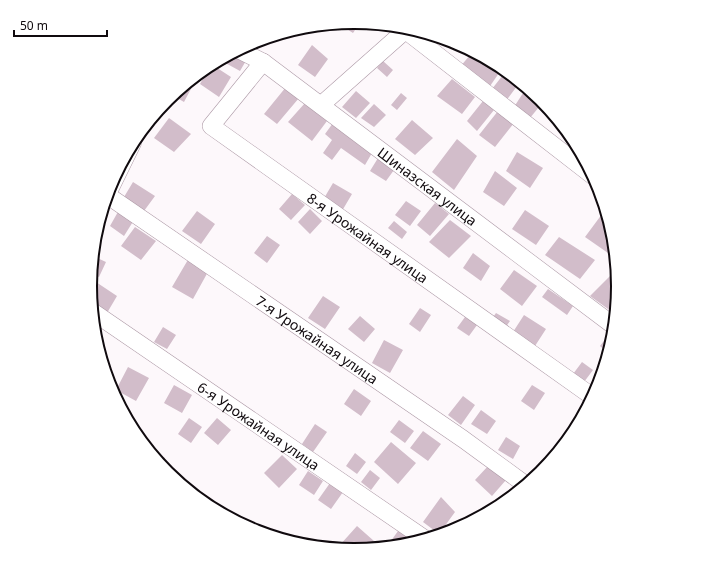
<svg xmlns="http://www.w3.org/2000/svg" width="708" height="572" font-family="'Noto Sans',sans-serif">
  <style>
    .building { fill: #d2bdca }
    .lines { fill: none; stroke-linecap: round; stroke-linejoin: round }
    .minor-casing { stroke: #ad99a6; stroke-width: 18 }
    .minor { stroke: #fff; stroke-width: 17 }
    .labels { text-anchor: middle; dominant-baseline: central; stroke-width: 3.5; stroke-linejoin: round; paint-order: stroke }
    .street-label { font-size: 14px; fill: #100a0e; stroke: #fff }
    .rim { fill: none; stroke: #100a0e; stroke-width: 2 }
  </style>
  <rect width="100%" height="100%" fill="#fdf8fb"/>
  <path class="building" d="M354 22 360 23 353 33 339 24Z
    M424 33 444 39 437 45Z
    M312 45 328 59 315 77 298 65Z
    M234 52 247 59 240 71 220 60Z
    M471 54 499 73 488 89 459 68Z
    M383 61 393 70 387 77 377 68Z
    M211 64 231 77 219 97 200 84Z
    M506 71 520 82 506 101 492 89Z
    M452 79 475 97 462 114 437 96Z
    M188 82 193 85 184 102 172 95Z
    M286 87 299 98 277 124 264 114Z
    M525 90 543 102 530 118 514 107Z
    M356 91 370 103 356 118 342 107Z
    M401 93 407 98 397 110 391 105Z
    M483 101 494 110 477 131 467 121Z
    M305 103 327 121 312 141 288 122Z
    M374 104 386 115 374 127 361 118Z
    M498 111 514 123 495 147 479 135Z
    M169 118 191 134 174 152 154 138Z
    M412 120 433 138 415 155 395 139Z
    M333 123 372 153 365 165 341 148 332 160 323 153 332 140 325 134Z
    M457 139 477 156 454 190 432 172Z
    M517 152 543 168 530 188 506 171Z
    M378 158 394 170 386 181 370 171Z
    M495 171 517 188 504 206 483 192Z
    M133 182 155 196 144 211 124 197Z
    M333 183 352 194 339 216 320 205Z
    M292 194 305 205 291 220 279 209Z
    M406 201 421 211 410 226 395 215Z
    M435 203 449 214 430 236 417 225Z
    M310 209 322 221 310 234 298 222Z
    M119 210 134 220 124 236 110 226Z
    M525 210 549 226 536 245 512 229Z
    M605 210 613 235 614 245 608 253 585 237Z
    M197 211 215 224 201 244 182 231Z
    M450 220 471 236 449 258 429 242Z
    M394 221 407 232 402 239 388 228Z
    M135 227 156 241 141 260 121 246Z
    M267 236 280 245 267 263 254 253Z
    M559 237 595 260 580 279 545 255Z
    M473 253 490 266 481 281 463 268Z
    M93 256 106 262 99 277 91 273Z
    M189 258 209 270 193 299 172 287Z
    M514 270 537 286 522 306 500 289Z
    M610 276 618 282 615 314 590 296Z
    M96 282 117 296 107 313 92 304 90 290Z
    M548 289 573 306 567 315 542 297Z
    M323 296 340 307 325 329 308 318Z
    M420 308 431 315 420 332 409 324Z
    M496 313 510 321 505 328 491 320Z
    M524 315 546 329 535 346 513 332Z
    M360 316 375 329 364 342 348 329Z
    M465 317 477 325 469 336 457 328Z
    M163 327 176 335 167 349 154 342Z
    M610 333 613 335 608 353 600 346Z
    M384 340 403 350 390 373 372 363Z
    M582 362 593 370 584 382 573 374Z
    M128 367 149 378 136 401 116 390Z
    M174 385 192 395 182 413 164 403Z
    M532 385 545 393 534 410 521 401Z
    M354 389 371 401 361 416 344 404Z
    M463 396 475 405 461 425 448 415Z
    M481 410 496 421 487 434 471 424Z
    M189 418 202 427 191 443 178 434Z
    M217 418 231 430 218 445 204 433Z
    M399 420 414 431 405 443 390 432Z
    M315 424 327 432 313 452 302 444Z
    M423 431 441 444 428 461 410 448Z
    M506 437 520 446 513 459 498 450Z
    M391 442 416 463 398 484 374 462Z
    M145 445 165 458 161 465Z
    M355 453 366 462 357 474 346 466Z
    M282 455 297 469 279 488 264 473Z
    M489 465 506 480 492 496 475 480Z
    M370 470 380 478 371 490 361 482Z
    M308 471 323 481 314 495 299 485Z
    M330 483 343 492 331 509 318 500Z
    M441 497 455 512 439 534 423 522Z
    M357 526 374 541 367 549H343L339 546Z
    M398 531 414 542 405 545H388Z"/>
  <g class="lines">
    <defs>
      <g id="minor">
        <path d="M405 30 593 176"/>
        <path id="s1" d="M239 50 263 62 614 326"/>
        <path id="s2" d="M263 62 211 126 593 397"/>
        <path d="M321 105 408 28"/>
        <path d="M108 193 133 142"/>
        <path id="s3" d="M107 195 463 439 526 485"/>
        <path id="s4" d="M93 312 425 539"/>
      </g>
    </defs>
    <use href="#minor" class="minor-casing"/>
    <use href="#minor" class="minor"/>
  </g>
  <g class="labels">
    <g class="street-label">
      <text stroke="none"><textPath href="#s1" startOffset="233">Шиназская улица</textPath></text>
      <text stroke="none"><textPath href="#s2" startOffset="275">8-я Урожайная улица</textPath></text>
      <text stroke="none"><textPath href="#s3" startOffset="255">7-я Урожайная улица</textPath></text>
      <text stroke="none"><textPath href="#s4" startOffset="201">6-я Урожайная улица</textPath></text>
    </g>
  </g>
  <path d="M0 0H708V572H0ZM97 286a257 257 0 1 1 514 0a257 257 0 1 1-514 0Z" fill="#fff" fill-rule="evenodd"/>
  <path class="rim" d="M97 286a257 257 0 1 1 514 0a257 257 0 1 1-514 0Z"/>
  <path d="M14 30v6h93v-6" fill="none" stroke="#100a0e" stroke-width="2"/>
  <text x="20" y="30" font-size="12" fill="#100a0e" stroke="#ffffff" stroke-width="3" paint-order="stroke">50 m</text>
</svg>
